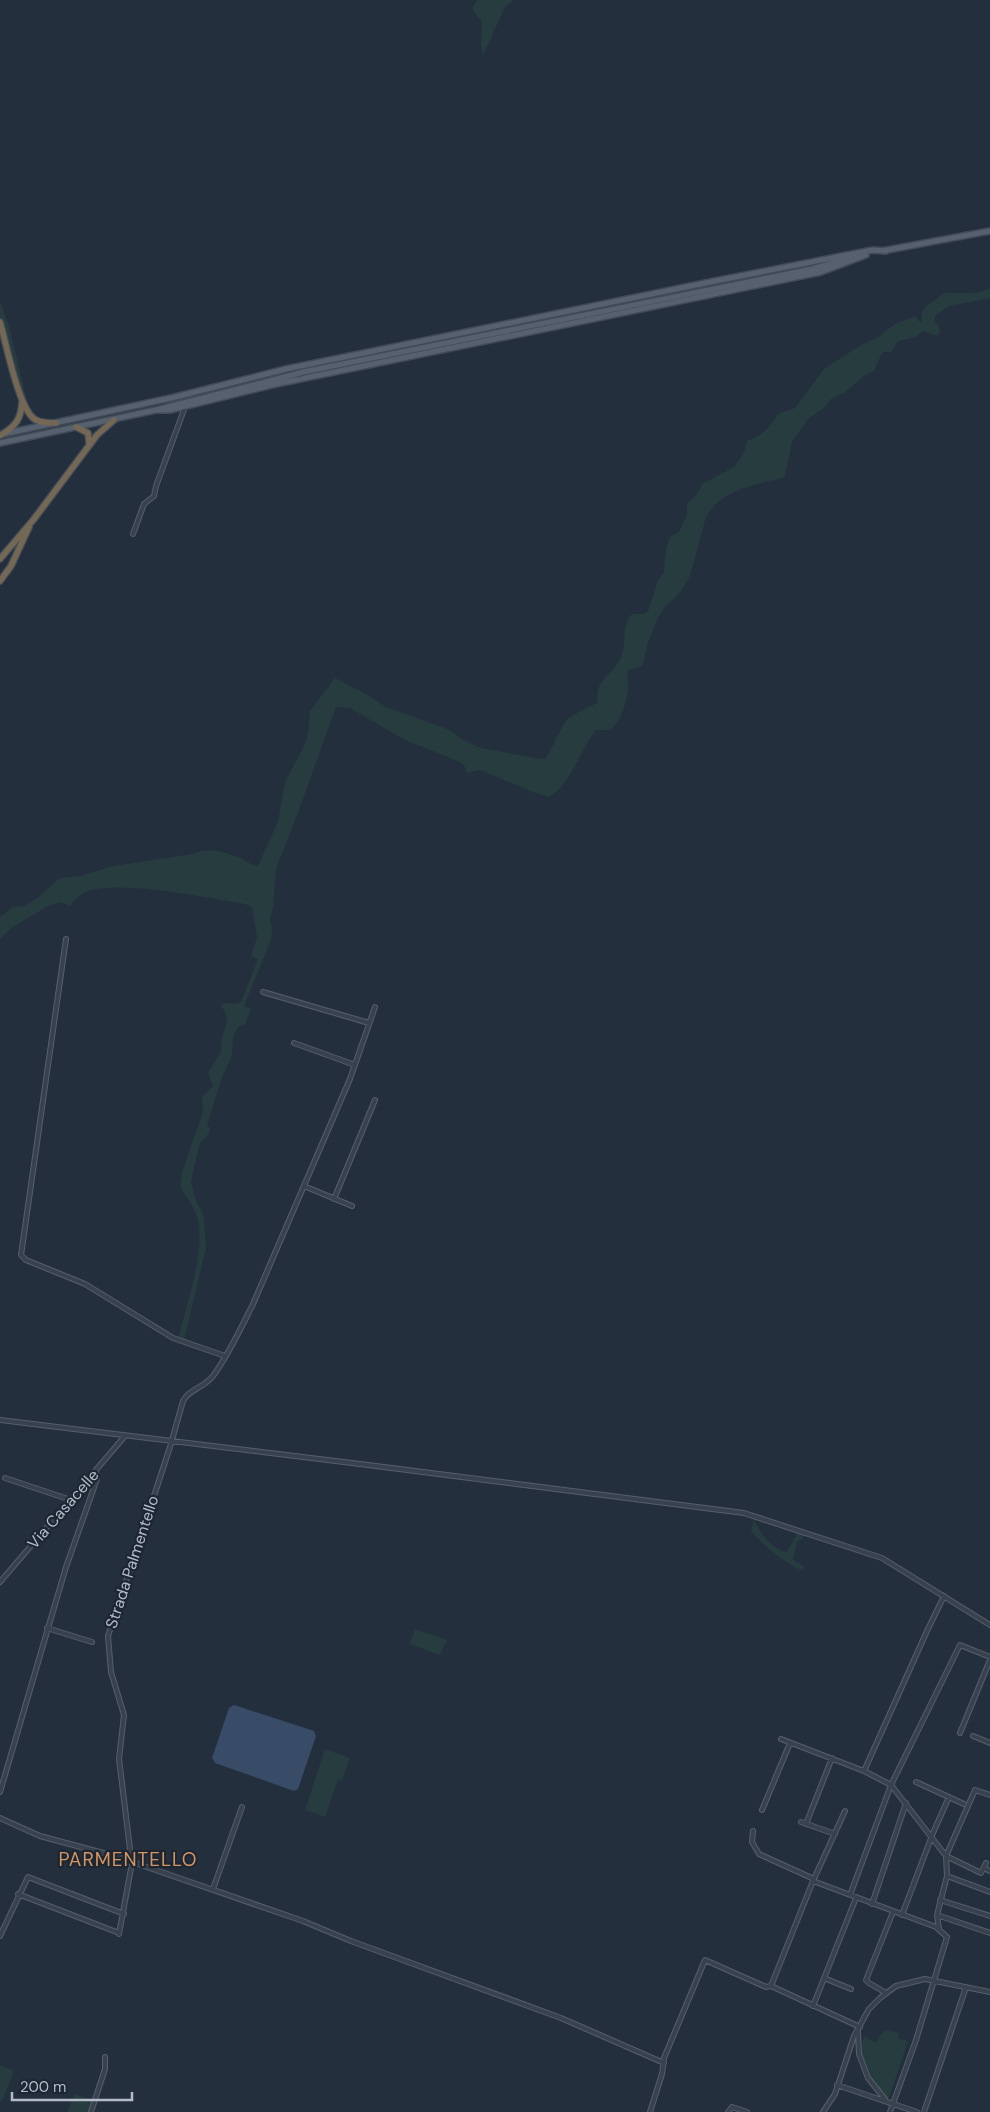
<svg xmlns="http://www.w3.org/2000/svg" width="990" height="2112" font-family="'DM Sans',sans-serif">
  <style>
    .green { fill: #263c3f }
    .water { fill: #394c67 }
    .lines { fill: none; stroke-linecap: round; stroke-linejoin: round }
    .minor-casing { stroke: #565f6c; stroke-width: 6 }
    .major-casing { stroke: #414a57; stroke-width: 8 }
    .highway-casing { stroke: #434c59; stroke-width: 8 }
    .minor { stroke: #38414e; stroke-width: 4 }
    .major { stroke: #56606e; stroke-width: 5 }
    .highway { stroke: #746855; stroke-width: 5.5 }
    .major-bridge-casing { stroke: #414a57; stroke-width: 8; stroke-linecap: butt }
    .major-bridge { stroke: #56606e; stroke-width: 5 }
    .labels { text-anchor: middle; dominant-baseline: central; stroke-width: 4.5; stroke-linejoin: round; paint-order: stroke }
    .street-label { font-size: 16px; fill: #b4bcc9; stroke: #1d2633 }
    .quarter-label { font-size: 19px; letter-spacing: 1px; fill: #d59563; stroke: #1d2633 }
  </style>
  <rect width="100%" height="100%" fill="#242f3e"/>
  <path class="green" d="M478 0H514L505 7 483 56 481 44 482 22 473 10V6Z
    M990 289V298L949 306 935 316V322C940 326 941 330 938 336L923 331 916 337 898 341 891 352H884L881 355 875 369 872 372 864 376 844 393 831 399 825 407 808 419 792 442 785 476 783 478C756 484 720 490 706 517L690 576 683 588 675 598 665 607 658 618 648 642 643 664 639 667 628 670C627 675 628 677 628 682 629 697 622 719 611 730H596C581 749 570 786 549 797L533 792 480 770 467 773 464 765 458 761 405 740 350 708 336 707 300 807 276 869 273 908 270 918 272 929 271 940 244 1006 251 1009 245 1024 238 1027 233 1037 232 1056 222 1077 207 1125 210 1128 209 1133 200 1143 193 1172 191 1182 196 1201 204 1216 206 1248 184 1340 178 1339C186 1306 207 1248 197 1216 193 1204 184 1196 180 1185L182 1172 203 1112 202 1097 213 1086 208 1073 222 1050C217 1036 236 1019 221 1007L223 1003 236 1004 241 1002 258 959 251 956 257 937 252 907 245 904C206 898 125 880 88 891 80 894 75 899 70 906L61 902 50 905 11 928 0 939V917L13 907 23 906 36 899 60 878 80 876 113 866 193 854C208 847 225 852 240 858 247 861 250 865 258 866L278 822 285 782 305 744 308 732 310 711 335 678 368 695 386 707 450 730 463 740 481 748 540 759 546 758 565 722 571 716 597 703C598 698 596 692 599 687 605 675 619 668 623 651 626 639 622 623 632 614H644L648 611 658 580 664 572C665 560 665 549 670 537L679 532 687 515V504L697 494 702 484 734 467 744 453 747 441C761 436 771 427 778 414L795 408 824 369 861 345 878 337 895 324 915 316 921 323 922 312 926 306 945 293H975Z
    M0 301 9 326 29 409 0 320Z
    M754 1519C759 1532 772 1550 787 1552L798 1532 803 1534V1539L797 1541 793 1560 804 1566 803 1571C783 1562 765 1547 751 1531Z
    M415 1629 447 1640 440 1655 410 1644Z
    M325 1749 350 1758 342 1780 338 1779 325 1817 305 1810Z
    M884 2030 899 2033 898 2038 908 2041 889 2098C871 2084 856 2059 864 2036L876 2043Z
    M0 2065 14 2071 2 2101H0Z
    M75 2094 93 2101 89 2112H69L68 2109Z"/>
  <path class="water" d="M234 1705 314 1731 316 1736 298 1789 294 1791 215 1763 212 1758 229 1708Z"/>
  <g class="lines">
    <defs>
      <path id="minor" d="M133 534 144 504 154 496 156 486 185 407
        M66 939 21 1255 26 1260 85 1284 173 1338 225 1356
        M263 992 369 1023
        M294 1043 355 1065
        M304 1186 352 1206
        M334 1199 375 1100
        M0 1420 360 1464 744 1513 882 1558 990 1625
        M5 1478 71 1500
        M0 1582 125 1436
        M47 1628 92 1642
        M960 1733 990 1660
        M973 1736 990 1743
        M781 1739 864 1771 891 1785 946 1856 981 1873 986 1863
        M864 1771 927 1631 944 1596
        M916 1782 964 1804
        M0 1792 66 1567 97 1479 96 1471
        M762 1810 790 1743
        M0 1818 40 1836 118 1857 303 1921 351 1941 561 2018 664 2063
        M801 1822 835 1834
        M806 1824 832 1758
        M753 1831 752 1842 759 1854 814 1879
        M129 1862 130 1849 119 1759 124 1715 111 1672 108 1636 170 1447 183 1401C188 1390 205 1387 213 1376 229 1354 241 1328 253 1304L350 1079 375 1007
        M986 1869 990 1871
        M947 1876 990 1892
        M813 1881 936 1927 947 1937 916 2040 890 2112
        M213 1889 242 1807
        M18 1894 119 1933
        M850 1895 891 1785 960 1645 990 1657
        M940 1900 990 1916
        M872 1904 906 1803
        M902 1915 933 1833 949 1797
        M937 1915 990 1933
        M939 1929 937 1915 947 1876 946 1856 975 1790 990 1795
        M119 1934 132 1863
        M0 1936 28 1877 124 1914
        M824 1978 851 1989
        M771 1986 813 1881 845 1811
        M886 1993 869 1983 866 1980 893 1912
        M813 2006 856 1898
        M858 2031 859 2054 868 2078 885 2099
        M837 2085 917 2112
        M91 2112 105 2069V2057
        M650 2112 662 2074 664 2058 705 1960 766 1987 771 1986 860 2027
        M728 2112 732 2107 747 2112
        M823 2112 835 2094 854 2036 869 2009 880 1998 896 1986 925 1979 990 1992
        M924 2112 966 1987"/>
      <path id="major" d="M882 251 990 231
        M303 372 812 269 855 257
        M156 410H170L276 384 821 272 866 255
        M3 434 171 398 286 369 715 281 842 256 873 250 886 251
        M0 443 156 410 296 374"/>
      <path id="highway" d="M0 322C6 342 19 412 36 420 42 423 50 423 56 423
        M76 427 88 433 89 443
        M1 435C16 426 21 419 22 402
        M0 559 34 519 97 435 114 420
        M0 581 11 566 29 527"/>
    </defs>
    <use href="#minor" class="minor-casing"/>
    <use href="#major" class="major-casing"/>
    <use href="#highway" class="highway-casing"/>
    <use href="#minor" class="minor"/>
    <use href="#major" class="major"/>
    <use href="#highway" class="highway"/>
    <defs>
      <path id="major-bridge" d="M296 374 303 372"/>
    </defs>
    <use href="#major-bridge" class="major-bridge-casing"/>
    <use href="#major-bridge" class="major-bridge"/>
  </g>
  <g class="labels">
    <g class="street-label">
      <text transform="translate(63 1509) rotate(-49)">Via Casacelle</text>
      <text transform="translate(132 1562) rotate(-72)">Strada Palmentello</text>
    </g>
    <g class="quarter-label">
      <text x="128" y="1859">PARMENTELLO</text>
    </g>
  </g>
  <path d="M12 2092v8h120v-8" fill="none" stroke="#b4bcc9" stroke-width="2.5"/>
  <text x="20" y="2092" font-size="15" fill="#b4bcc9" stroke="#1d2633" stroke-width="4" paint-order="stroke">200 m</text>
</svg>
